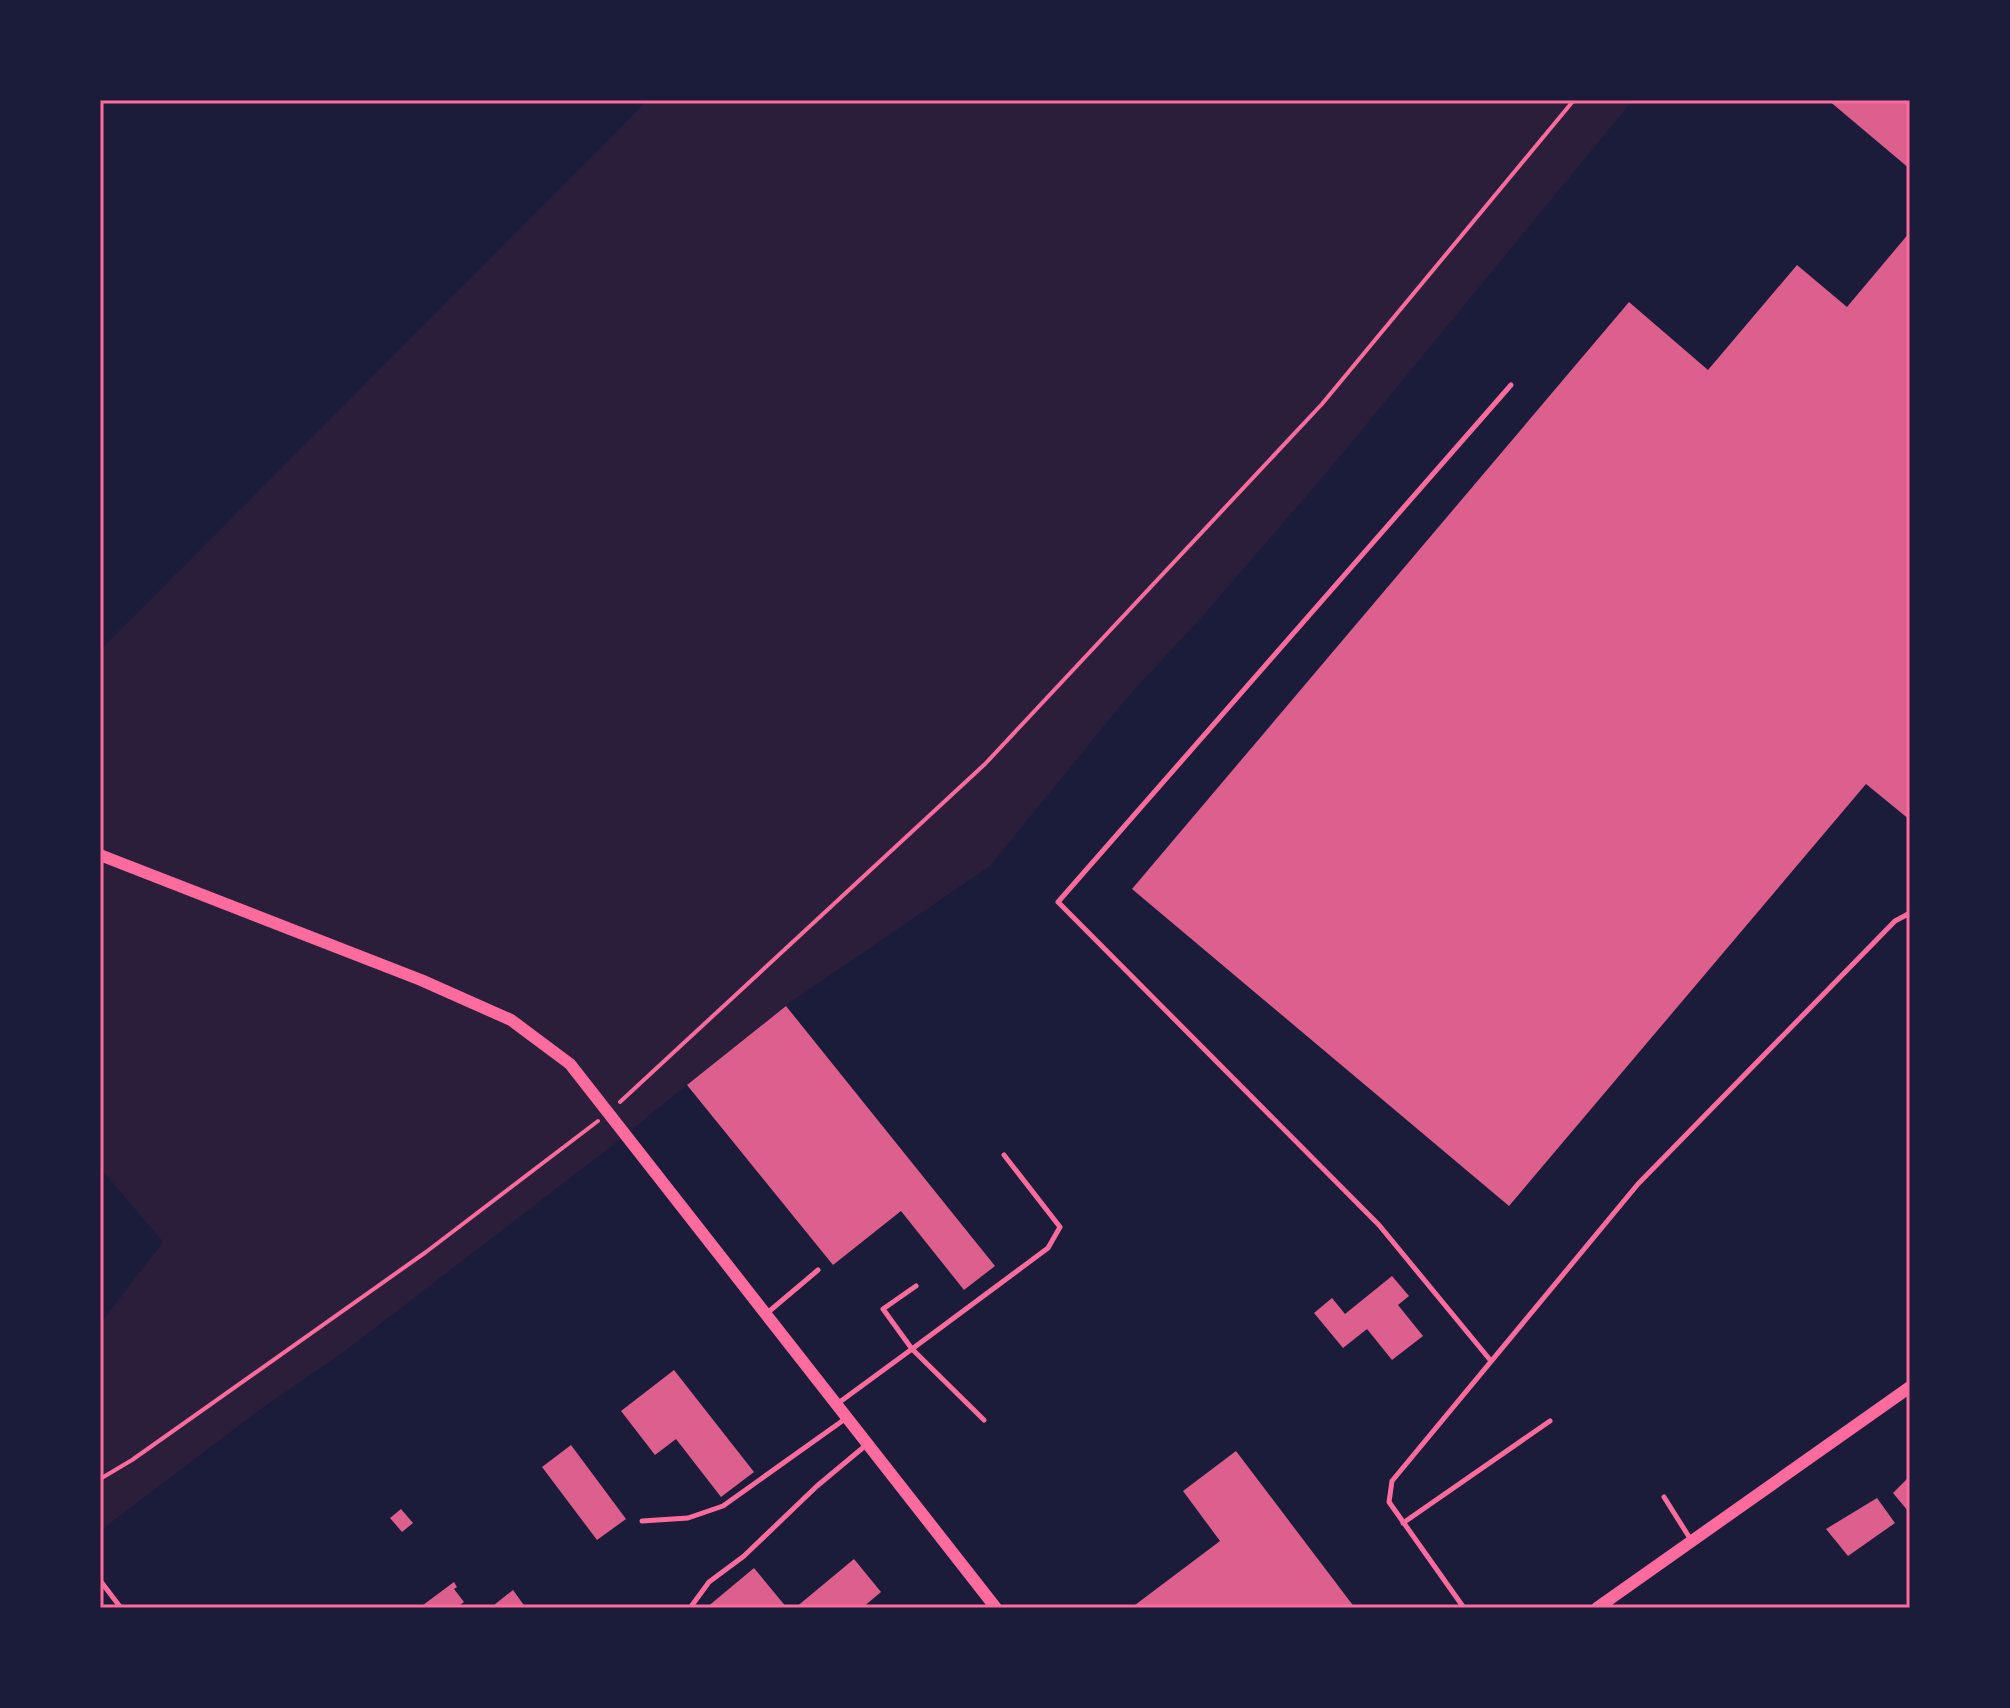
<svg xmlns="http://www.w3.org/2000/svg" width="2010" height="1708" font-family="'Fira Sans',sans-serif">
  <style>
    .green { fill: #2a1e3b }
    .building { fill: #dd5f8e }
    .lines { fill: none; stroke-linecap: round; stroke-linejoin: round }
    .path { stroke: #ff6b9d; stroke-width: 4 }
    .service { stroke: #ff6b9d; stroke-width: 5 }
    .tertiary { stroke: #ff6b9d; stroke-width: 12 }
    .neatline { fill: none; stroke: #ff6b9d; stroke-width: 3 }
  </style>
  <rect width="100%" height="100%" fill="#1b1b3a"/>
  <path class="green" d="M648 100H1633L1328 471 1208 610 1126 699 990 866 785 1006 604 1152 345 1351 258 1411 100 1531V1324L163 1242 100 1168V650Z"/>
  <path class="building" d="M1828 100H1910V169Z
    M1910 232V820L1866 784 1509 1206 1132 889 1629 302 1708 370 1797 265 1847 307Z
    M786 1006 995 1266 964 1290 901 1211 833 1265 687 1085Z
    M1392 1276 1409 1296 1398 1305 1423 1336 1392 1360 1367 1329 1343 1348 1314 1313 1332 1298 1345 1314Z
    M674 1370 754 1472 721 1497 676 1439 655 1455 621 1411Z
    M571 1445 626 1519 597 1540 542 1467Z
    M1236 1451 1355 1608H1131L1220 1541 1183 1491Z
    M1910 1476V1510L1908 1511 1893 1493Z
    M1877 1498 1895 1523 1848 1556 1826 1529Z
    M401 1509 413 1523 402 1532 390 1518Z
    M854 1559 881 1592 862 1608H795Z
    M754 1568 787 1608H706Z
    M454 1582 457 1587 454 1589 464 1602 456 1608H419Z
    M513 1590 526 1608H496L494 1605Z"/>
  <g class="lines">
    <path class="path" d="M620 1102 985 764 1322 404 1574 100
      M100 1479 132 1460 426 1252 598 1121"/>
    <path class="service" d="M916 1286 883 1309 912 1349 1048 1248 1060 1227 1004 1155
      M766 1314 818 1270
      M1491 1361 1379 1225 1058 902 1511 385
      M837 1404 912 1349 984 1420
      M1664 1497 1691 1540
      M642 1521 688 1518 723 1506 845 1419
      M1403 1523 1550 1421
      M102 1583 121 1608
      M690 1608 709 1582 744 1556 817 1486 865 1446
      M1464 1608 1389 1502 1392 1481 1638 1184 1895 921 1910 913"/>
    <path class="tertiary" d="M100 855 421 980 511 1020 570 1064 996 1608
      M1597 1608 1910 1387"/>
  </g>
  <rect width="2010" height="1708" fill="none" stroke="#1b1b3a" stroke-width="204"/>
  <rect x="102" y="102" width="1806" height="1504" class="neatline"/>
</svg>
